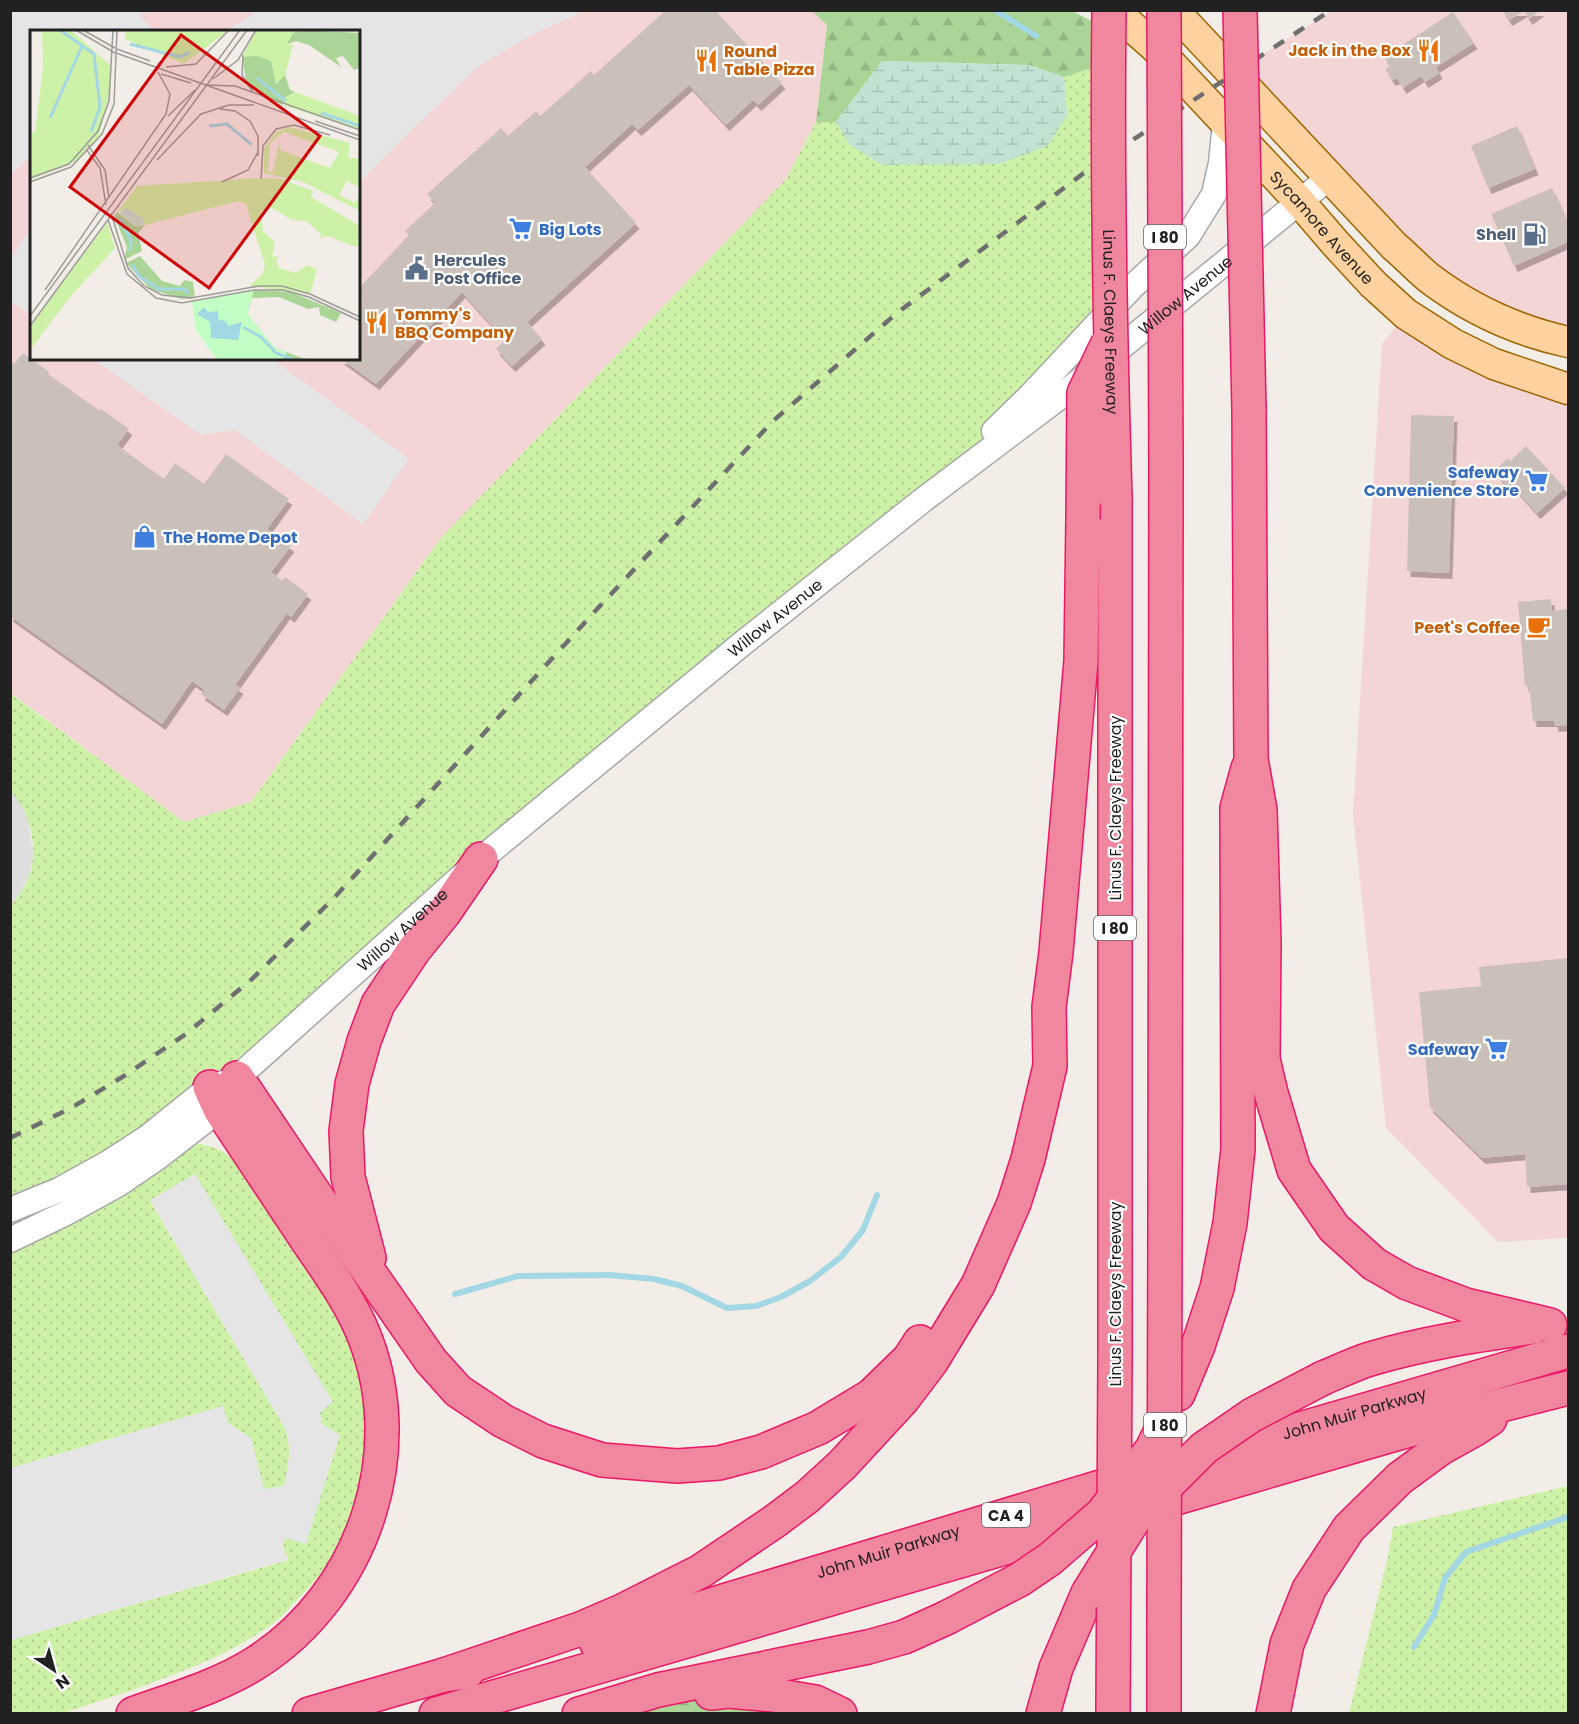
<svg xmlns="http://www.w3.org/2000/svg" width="1579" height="1724" font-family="Poppins,sans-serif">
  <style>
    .residential { fill: #dfdede }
    .commercial { fill: #f4d5d5; fill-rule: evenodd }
    .grass { fill: url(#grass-dots) }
    .forest { fill: url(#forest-firs) }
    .wetland { fill: url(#wetland-marsh) }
    .parking { fill: #e5e5e5 }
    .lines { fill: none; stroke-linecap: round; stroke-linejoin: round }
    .stream { stroke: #a3d7e4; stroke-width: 6 }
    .building { fill: #cbc0b9; filter: url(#shadow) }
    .minor-casing { stroke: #a8a8a8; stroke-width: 27 }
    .major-casing { stroke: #9e6500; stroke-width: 33 }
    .highway-casing { stroke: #ee1667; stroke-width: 36 }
    .minor { stroke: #fff; stroke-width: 24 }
    .major { stroke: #ffd29f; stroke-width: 30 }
    .highway { stroke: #f0879e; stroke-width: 33 }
    .rail { stroke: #6f6f6f; stroke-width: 4.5; stroke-dasharray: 12 12; stroke-linecap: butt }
    .highway-bridge-casing { stroke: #ee1667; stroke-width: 36; stroke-linecap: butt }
    .highway-bridge { stroke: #f0879e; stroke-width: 33 }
    .labels { text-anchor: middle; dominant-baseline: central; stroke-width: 4.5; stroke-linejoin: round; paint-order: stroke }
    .shield { fill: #fff; stroke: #646464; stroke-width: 1.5 }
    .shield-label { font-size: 15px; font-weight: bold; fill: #212121 }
    .food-label { font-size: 16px; font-weight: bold; fill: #c56008; stroke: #fff; text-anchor: end }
    .street-label { font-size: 16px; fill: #212121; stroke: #fff }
    .shop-label { font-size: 16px; font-weight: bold; fill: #366cbe; stroke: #fff; text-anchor: start }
    .service-label { font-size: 16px; font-weight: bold; fill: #4e5e75; stroke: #fff; text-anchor: end }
    .inset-river { fill: none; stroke: #a3d7e4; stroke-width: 3 }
    .inset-road { fill: none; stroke: #9e9c98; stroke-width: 1.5 }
    .view { fill: #d20007; fill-opacity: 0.15; stroke: #d20007; stroke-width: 3 }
    .inset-edge { fill: none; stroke: #212121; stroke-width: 3 }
  </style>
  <defs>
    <pattern id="grass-dots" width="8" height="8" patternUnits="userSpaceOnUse" patternTransform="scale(1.5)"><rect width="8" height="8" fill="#cef1a8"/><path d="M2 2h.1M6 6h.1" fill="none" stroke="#b1ce90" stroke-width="1.8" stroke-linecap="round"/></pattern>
    <pattern id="forest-firs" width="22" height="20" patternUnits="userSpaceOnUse" patternTransform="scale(1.5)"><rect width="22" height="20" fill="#abd597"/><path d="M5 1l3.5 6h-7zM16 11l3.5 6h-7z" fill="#93b782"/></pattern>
    <pattern id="wetland-marsh" width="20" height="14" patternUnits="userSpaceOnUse" patternTransform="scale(1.5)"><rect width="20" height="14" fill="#c2e2d2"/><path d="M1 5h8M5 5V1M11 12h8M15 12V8" fill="none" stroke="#a6c2b4"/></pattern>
    <filter id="shadow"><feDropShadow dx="3.5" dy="6" stdDeviation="0" flood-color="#0004"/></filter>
  </defs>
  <rect width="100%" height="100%" fill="#f2eee7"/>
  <path class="residential" d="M11 792 16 797 27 814 33 853 30 874 19 896 11 905Z"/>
  <path class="commercial" d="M812 10 827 25 816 122 786 179 440 539 251 802 184 822 11 693 10 11ZM32 32H358V358H32Z
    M1331 11H1568V342L1459 298 1242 68Z
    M1406 314 1568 395V1238L1498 1242 1386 1128 1353 814 1382 344Z"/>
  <path class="grass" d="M1094 67 1110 338 1088 369 955 475 237 1078 11 1210V905C19 896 27 884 30 873 38 846 30 811 11 792L10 693 184 822 251 802 440 539 786 179 816 122H836L850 145 1067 116 1064 77Z
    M181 1140C205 1145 222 1146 240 1165 269 1207 299 1249 325 1294 337 1315 349 1335 356 1359 372 1417 368 1486 342 1541 331 1563 313 1584 295 1602 289 1608 283 1616 276 1621 241 1648 200 1665 159 1680 137 1689 114 1696 91 1704 81 1707 70 1712 60 1713 45 1716 26 1713 11 1713V1640L288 1560 282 1544 287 1537 296 1540 321 1423 320 1413 150 1201 286 1430 290 1452 284 1487 264 1490 251 1438 228 1423 223 1406 11 1468V1240Z
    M1568 1486V1713H1349L1387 1561 1393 1527Z"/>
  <path class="forest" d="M812 11H1072L1098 24 1094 67 1064 77 1029 65 882 61 836 122H816L827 25Z
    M728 1691 840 1714H579Z"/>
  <path class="wetland" d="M882 61 1029 65 1064 77 1067 116 1047 146 999 164 882 165 850 145 836 122Z"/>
  <path class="parking" d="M11 10 144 11 139 16 155 31 32 32 31 156 11 175Z
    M258 11V10L579 11 577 15 537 32 477 67 359 182 358 32 226 31Z
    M31 228V315L10 300 11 258Z
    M93 359H272L409 459 363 524 235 430 201 435Z
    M195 1174 333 1402 320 1413 321 1423 340 1435 306 1544 287 1538 282 1544 288 1559 11 1640V1468L223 1406 228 1423 251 1438 264 1489 284 1486 290 1452 286 1430 150 1200Z"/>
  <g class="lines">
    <path class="stream" d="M995 10 1036 36
      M455 1294 518 1276 609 1275 654 1279 682 1286 727 1308 756 1306 781 1297 810 1281 841 1257 863 1230 877 1195
      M1414 1647 1434 1615 1445 1578 1466 1552 1568 1517"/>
  </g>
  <path class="building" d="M666 10H715L782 83 758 105 753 100 726 125 689 85 638 130 632 124 585 167 636 223 527 322 542 339 512 366 496 349 505 340 462 292 376 384 340 358H358V302L362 299 360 287 409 235 405 231 435 203 427 194 501 128 508 136 536 111 540 116 591 71 594 75Z
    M1502 10H1541L1529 19 1524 11 1509 20Z
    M1453 12 1474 43 1436 67 1439 73 1425 82 1421 76 1403 88 1397 78 1392 80 1385 69 1390 66 1384 57Z
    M1517 126 1535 169 1488 188 1471 146Z
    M1552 188 1568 225V242L1514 266 1491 214Z
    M23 353 49 372 48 374 100 411 101 409 129 429 117 445 164 479 175 463 204 484 226 454 289 499 267 529 291 546 271 572 282 581 285 577 308 594 291 617 287 613 235 685 240 688 224 710 201 694 205 690 192 681 162 724 10 616V362L14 364Z
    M1411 415 1454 416 1449 573 1407 571Z
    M1526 446 1565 488 1537 513 1510 483 1507 486 1494 471 1508 458 1510 461Z
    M1551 599 1552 611 1568 609V725L1555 726 1554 721H1533L1529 686H1525L1518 602Z
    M1568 958V1184L1527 1187 1525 1154 1482 1158 1430 1107 1419 992 1481 986 1479 967Z"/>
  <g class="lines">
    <defs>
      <g id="minor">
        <path d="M994 431 1031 395 1132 287 1188 236 1214 194 1221 163 1225 123"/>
        <path d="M10 1210 59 1190 108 1163 148 1137 210 1087 223 1083"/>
        <path id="s1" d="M10 1240 66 1213 117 1185 158 1157 220 1109 237 1078 481 859 743 643 923 500 1061 396 1330 177"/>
      </g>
      <g id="major">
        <path id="s2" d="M1113 10 1154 46 1299 201 1336 244 1373 284 1406 314 1453 344 1494 364 1568 389"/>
        <path d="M1173 10 1394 246C1406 256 1417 268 1429 278 1470 309 1518 331 1568 342"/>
      </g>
      <g id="highway">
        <path d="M1249 409 1251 759 1260 810 1264 942 1263 1059 1271 1093 1294 1170 1334 1228 1374 1264 1407 1283 1466 1305 1550 1325"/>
        <path d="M237 1078 323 1206 431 1361 458 1391 503 1421 543 1441 602 1460 677 1466 719 1463 761 1452 818 1428 871 1396 909 1359 920 1342"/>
        <path d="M1165 1222 1166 463"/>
        <path d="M369 1258 348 1177 346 1131 352 1084 364 1041 378 1004 414 950 444 913 481 859"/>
        <path d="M1115 1358V497"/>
        <path d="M1323 1378C1338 1372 1354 1364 1370 1359 1423 1343 1478 1335 1533 1327"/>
        <path d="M1178 1394 1198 1346 1217 1288 1230 1223 1238 1149 1237 808 1248 768"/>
        <path id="s3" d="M1190 1461 1568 1351"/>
        <path id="s4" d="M596 1642 727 1600 1140 1475"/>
        <path d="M444 1675 580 1629 622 1611 701 1571 775 1521 807 1497 842 1465 903 1399 931 1362 978 1285 1014 1203 1028 1159 1050 1066 1049 1007 1056 952 1081 661 1083 519"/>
        <path d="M711 1693 728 1691 774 1695 815 1702 840 1714"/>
        <path d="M133 1714C174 1699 217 1687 254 1664 365 1595 414 1446 360 1326 345 1293 323 1264 303 1234 275 1192 248 1151 220 1109L210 1087"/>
        <path d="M309 1714 444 1675 467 1672"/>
        <path d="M436 1714 1361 1444 1462 1415 1568 1388"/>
        <path d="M579 1714 658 1690 868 1647 904 1637 946 1618"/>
        <path d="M1043 1714 1056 1668 1088 1593"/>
        <path d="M1164 1714V1628"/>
        <path d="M1273 1714 1287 1644 1309 1589 1349 1528 1400 1478 1441 1448 1475 1429 1490 1419"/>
      </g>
    </defs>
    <use href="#minor" class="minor-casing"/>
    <use href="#major" class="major-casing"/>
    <use href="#highway" class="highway-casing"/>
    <use href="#minor" class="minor"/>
    <use href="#major" class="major"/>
    <use href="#highway" class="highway"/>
    <path class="rail" d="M10 1138 71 1108 124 1076 186 1034 252 979 334 898 598 608 773 421 897 313 1096 164 1331 10"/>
    <defs>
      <g id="highway-bridge">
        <path id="s5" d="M1109 10C1107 173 1110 335 1115 497"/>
        <path d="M1164 10 1166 463"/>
        <path d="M1240 10 1249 409"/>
        <path d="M1083 519 1084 393 1108 343"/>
        <path d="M1088 1593 1136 1516 1204 1448 1252 1415 1323 1378"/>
        <path d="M946 1618 1019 1580 1050 1559 1102 1514 1152 1449 1164 1424"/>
        <path d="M1164 1628 1165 1222"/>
        <path d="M1113 1714 1115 1358"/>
      </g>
    </defs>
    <use href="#highway-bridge" class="highway-bridge-casing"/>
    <use href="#highway-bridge" class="highway-bridge"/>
  </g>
  <defs>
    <symbol id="restaurant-bare" viewBox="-9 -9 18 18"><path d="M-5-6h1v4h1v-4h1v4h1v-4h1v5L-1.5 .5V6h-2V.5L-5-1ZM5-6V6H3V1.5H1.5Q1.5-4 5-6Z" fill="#e8710a" stroke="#fff" stroke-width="2.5" paint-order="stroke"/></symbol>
    <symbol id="supermarket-bare" viewBox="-9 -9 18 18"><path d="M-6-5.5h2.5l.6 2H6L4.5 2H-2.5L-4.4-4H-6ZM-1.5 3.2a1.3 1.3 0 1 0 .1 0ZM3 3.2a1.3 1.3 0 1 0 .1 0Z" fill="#3f7fe0" stroke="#fff" stroke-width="2.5" paint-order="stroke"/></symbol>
    <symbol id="fuel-bare" viewBox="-9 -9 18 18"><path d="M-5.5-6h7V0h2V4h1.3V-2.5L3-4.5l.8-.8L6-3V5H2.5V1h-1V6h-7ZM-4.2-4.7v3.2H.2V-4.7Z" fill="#5c6f8a" stroke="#fff" stroke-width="2.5" paint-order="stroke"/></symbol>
    <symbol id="civic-bare" viewBox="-9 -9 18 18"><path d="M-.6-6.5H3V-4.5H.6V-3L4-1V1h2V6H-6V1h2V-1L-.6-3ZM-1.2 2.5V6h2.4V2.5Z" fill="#5c6f8a" stroke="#fff" stroke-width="2.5" paint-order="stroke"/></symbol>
    <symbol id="shop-bare" viewBox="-9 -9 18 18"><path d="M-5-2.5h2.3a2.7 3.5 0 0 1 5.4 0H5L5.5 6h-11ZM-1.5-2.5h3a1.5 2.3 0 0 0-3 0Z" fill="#3f7fe0" stroke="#fff" stroke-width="2.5" paint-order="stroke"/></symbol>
    <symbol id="cafe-bare" viewBox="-9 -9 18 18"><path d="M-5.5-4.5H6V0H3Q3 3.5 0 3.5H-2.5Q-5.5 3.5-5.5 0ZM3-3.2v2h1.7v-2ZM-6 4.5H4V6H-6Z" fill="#e8710a" stroke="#fff" stroke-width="2.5" paint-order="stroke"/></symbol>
  </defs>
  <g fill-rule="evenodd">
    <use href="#restaurant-bare" x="1412" y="34" width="33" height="33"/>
    <use href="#restaurant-bare" x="690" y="44" width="33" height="33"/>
    <use href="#supermarket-bare" x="504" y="212" width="33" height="33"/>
    <use href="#fuel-bare" x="1518" y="218" width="33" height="33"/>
    <use href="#civic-bare" x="400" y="252" width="33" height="33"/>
    <use href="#restaurant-bare" x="360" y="306" width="33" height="33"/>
    <use href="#supermarket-bare" x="1520" y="464" width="33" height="33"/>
    <use href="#shop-bare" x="128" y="520" width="33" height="33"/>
    <use href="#cafe-bare" x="1522" y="610" width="33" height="33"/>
    <use href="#supermarket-bare" x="1480" y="1032" width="33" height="33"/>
  </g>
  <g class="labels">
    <g class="shield">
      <rect x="1144" y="225" width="42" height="24" rx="4.5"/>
      <rect x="1094" y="916" width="42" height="24" rx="4.5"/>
      <rect x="1144" y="1413" width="42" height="24" rx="4.5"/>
      <rect x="982" y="1503" width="48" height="24" rx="4.5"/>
    </g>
    <g class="shield-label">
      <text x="1165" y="237">I 80</text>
      <text x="1115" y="928">I 80</text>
      <text x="1165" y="1425">I 80</text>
      <text x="1006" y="1515">CA 4</text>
    </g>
    <g class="food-label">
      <text x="1411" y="50">Jack in the Box</text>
      <text x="724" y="51" text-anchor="start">Round<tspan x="724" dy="18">Table Pizza</tspan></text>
      <text x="395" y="314" text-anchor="start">Tommy's<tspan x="395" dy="18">BBQ Company</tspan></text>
      <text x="1520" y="627">Peet's Coffee</text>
    </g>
    <g class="street-label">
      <text stroke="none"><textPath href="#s2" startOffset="302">Sycamore Avenue</textPath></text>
      <text stroke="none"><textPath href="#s1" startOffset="1514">Willow Avenue</textPath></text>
      <text stroke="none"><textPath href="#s5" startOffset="312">Linus F. Claeys Freeway</textPath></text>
      <text stroke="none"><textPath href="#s1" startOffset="992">Willow Avenue</textPath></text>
      <text transform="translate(1115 808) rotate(-90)">Linus F. Claeys Freeway</text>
      <text stroke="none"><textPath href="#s1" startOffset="506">Willow Avenue</textPath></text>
      <text transform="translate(1115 1294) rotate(-90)">Linus F. Claeys Freeway</text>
      <text stroke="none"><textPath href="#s3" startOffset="171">John Muir Parkway</textPath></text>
      <text stroke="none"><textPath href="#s4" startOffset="306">John Muir Parkway</textPath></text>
    </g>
    <g class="shop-label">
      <text x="539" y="229">Big Lots</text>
      <text x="1519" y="472" text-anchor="end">Safeway<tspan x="1519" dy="18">Convenience Store</tspan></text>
      <text x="163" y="537">The Home Depot</text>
      <text x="1479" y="1049" text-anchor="end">Safeway</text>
    </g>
    <g class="service-label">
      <text x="1516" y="234">Shell</text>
      <text x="434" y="260" text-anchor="start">Hercules<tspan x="434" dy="18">Post Office</tspan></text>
    </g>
  </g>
  <g transform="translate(30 30)">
    <rect width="330" height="330" fill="#f2eee7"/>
    <path d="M12 0H41L82 37 80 60 69 106 46 131 0 150V103L5 102 13 37ZM96 0H199L154 34 95 9ZM226 0H272L258 14 263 15 255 45 247 54 241 41 243 36 212 27ZM265 62 330 86V100L252 75 254 68ZM259 97 320 113 318 128H330V158L317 151 309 165 325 173 330 164V181L273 152 234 143V119L246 102ZM254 102 309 122 300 138 250 120V109L243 142H238L240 113ZM228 148 251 149 283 161 281 167 330 196V216H323L298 206 290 208 291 204 276 191 262 190 242 178 231 181 233 201 245 212 242 227 249 226 246 230 249 238 266 243 278 235 287 240 280 264 219 256 232 245 235 235 216 174 209 171 115 195 93 180 87 182 107 156ZM77 193 85 218 40 267 0 320V296Z" fill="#cef1a8" fill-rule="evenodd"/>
    <path d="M272 0 330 3V38L324 40 313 26 306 28 311 37 279 15 266 11 257 14 263 3ZM227 26 241 31 246 54 255 45 260 60 265 62 254 68 252 75 217 56 212 27ZM87 182 105 196 115 195 108 203 112 221 94 230 97 217 84 186ZM110 226 132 251 150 256 154 250 163 252 165 268 152 269 120 259 96 233ZM224 260 261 262 311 283 306 292 290 285 289 277 278 279 249 267 222 268 217 284 245 318 278 330H242L180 269Z" fill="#abd597"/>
    <path d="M96 178 112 187 114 194 106 196 93 186 90 183Z" fill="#c2e2d2"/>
    <path d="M224 260 217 284 245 318 257 322 253 330H187L166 300 162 272Z" fill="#c1ffc4"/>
    <path d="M174 277 178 282 188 281 189 291 195 289 193 295 196 290 198 296 212 292 208 310 181 308 180 292 167 284Z" fill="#a3d7e4"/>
    <path class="inset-river" d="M30 0 64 24 70 77 61 102M100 14 150 27 160 22M227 48 256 71M291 83 330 96M20 88 52 16M179 96 197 94 222 115M90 189 101 210 100 221M102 234 109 246 129 259H155L158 264M213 297 231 307 246 323 264 330"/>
    <path class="inset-road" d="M46 0 85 23M53 0 85 18M87 19 120 31M86 23 330 110M213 25 212 45 223 62M136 37 166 34 199 0M131 44 161 53M183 49 208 30 226 0M177 55 205 56 330 100M190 79 205 81 220 91 228 106V126M138 86 165 60M285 91 330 106M58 115 75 140 79 168M56 119 70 138 76 175M127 130 171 84 199 75H224M0 148 39 134 68 101 79 71 83 0M231 149 233 116 246 99 264 95 300 105M0 152 41 137 72 104 84 74 87 0M192 152 218 140 228 122M81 183 98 238 114 256 132 265 161 268 229 256H252L280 264 330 287M78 190 97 244 126 268 152 273 224 260H253L279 267 330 291M15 260 136 84 140 64 128 42M0 286 210 0M0 296 217 0"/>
    <path class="view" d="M151 5 290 106 179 258 40 157Z"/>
    <rect width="330" height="330" class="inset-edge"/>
  </g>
  <rect width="1579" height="1724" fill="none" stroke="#212121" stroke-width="24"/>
  <g transform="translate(54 1670) rotate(144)" stroke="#ffffff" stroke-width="4.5" paint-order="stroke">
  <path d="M0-4.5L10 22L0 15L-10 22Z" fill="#212121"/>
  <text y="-9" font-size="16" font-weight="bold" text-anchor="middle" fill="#212121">N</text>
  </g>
</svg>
